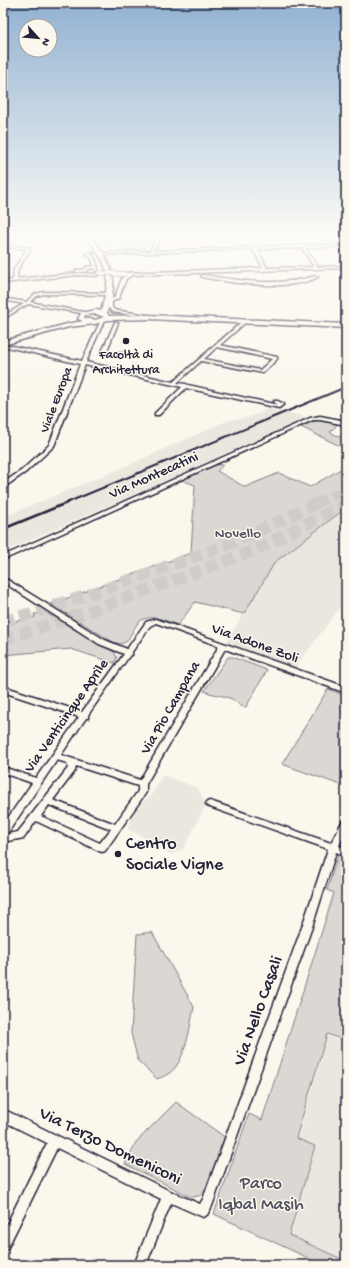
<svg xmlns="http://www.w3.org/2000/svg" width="349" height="1268" font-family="'Gochi Hand',sans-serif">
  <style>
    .built { fill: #ebe7df }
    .green { fill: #dbd8d3; stroke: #7e7d87 }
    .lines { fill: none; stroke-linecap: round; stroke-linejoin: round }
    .street-tunnel { stroke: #d0ccc9; stroke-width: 4; stroke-dasharray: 4 2; stroke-linecap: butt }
    .highway-tunnel-far1 { stroke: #d0ccc9; stroke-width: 10; stroke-dasharray: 10 5; stroke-linecap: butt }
    .highway-tunnel { stroke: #d0ccc9; stroke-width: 12; stroke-dasharray: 12 6; stroke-linecap: butt }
    .street-casing { stroke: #22223b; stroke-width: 3 }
    .secondary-casing { stroke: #22223b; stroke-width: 3 }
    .street { fill: #fbf7ec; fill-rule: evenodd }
    .secondary { fill: #fbf7ec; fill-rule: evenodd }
    .rail-far1 { stroke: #22223b; stroke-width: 2 }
    .rail { stroke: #22223b; stroke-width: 2.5 }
    .street-bridge-casing { stroke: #22223b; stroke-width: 5.5; stroke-linecap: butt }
    .street-bridge { stroke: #fbf7ec; stroke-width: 4 }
    .poi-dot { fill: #22223b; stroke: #fbf7ec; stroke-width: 1.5 }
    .labels { text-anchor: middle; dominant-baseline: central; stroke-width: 3; stroke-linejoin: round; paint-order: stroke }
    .far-poi-label { font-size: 13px; fill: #22223b; stroke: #fbf7ec }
    .far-street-label { font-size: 13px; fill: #22223b; stroke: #fbf7ec }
    .street-label { font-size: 15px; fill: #22223b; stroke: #fbf7ec }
    .park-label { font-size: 15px; fill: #505061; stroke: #fbf7ec }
    .near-poi-label { font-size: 18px; fill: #22223b; stroke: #fbf7ec; text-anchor: start }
    .near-street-label { font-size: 18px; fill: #22223b; stroke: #fbf7ec }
    .near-park-label { font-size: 18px; fill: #505061; stroke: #fbf7ec }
  </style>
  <rect width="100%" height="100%" fill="#fbf7ec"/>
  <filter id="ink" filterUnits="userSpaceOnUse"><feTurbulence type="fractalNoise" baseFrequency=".025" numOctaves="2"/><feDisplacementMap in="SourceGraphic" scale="8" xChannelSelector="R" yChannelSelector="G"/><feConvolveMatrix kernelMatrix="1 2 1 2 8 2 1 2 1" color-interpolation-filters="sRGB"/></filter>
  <g filter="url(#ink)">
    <path class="built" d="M266 408 304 416 305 419 3 552V517L115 471 229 420 246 418 261 413Z
      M346 508V599L295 668 226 643 275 562Z
      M163 775 198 788 206 805 184 848 172 854 145 843 147 839 128 829 133 814 140 803 150 797Z
      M327 1036 346 1043V1260L290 1235 316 1146 298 1138Z"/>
    <path class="green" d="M95 238H151L144 240 149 241 144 249 126 250 125 248 133 246 132 243 117 241 100 244Z
      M317 420 338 424 330 432 346 440V449L301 427Z
      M217 464 223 465 217 471 245 487 279 473 310 487 346 466V508L275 562 244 614 195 602 178 625C167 621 148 612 138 623 133 629 131 636 126 642L120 644 113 642 51 604 191 553 195 485 182 480Z
      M46 613 114 652 117 658 114 663 71 649 3 655V624L35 617 34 614Z
      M228 657H232L267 670 246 707C239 707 237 702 232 699 223 695 213 695 204 691Z
      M328 689 346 696V787L282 764Z
      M338 855 346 858V1041L327 1034 296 1138 315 1146 289 1235 346 1261V1265H323L214 1214 249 1114 262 1120 334 893 327 890Z
      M152 932 194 1007C190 1026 187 1052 175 1068 171 1073 163 1077 157 1079L138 1061 131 1033 137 934Z
      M176 1102 226 1138 206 1189 199 1196 191 1197 125 1164 136 1142Z"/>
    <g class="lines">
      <path class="street-tunnel" d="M41 275H48"/>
      <path class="highway-tunnel-far1" d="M317 503 346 489"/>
      <path class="highway-tunnel" d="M3 622 88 595 235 542 319 502
        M3 640 93 610 253 551 346 504"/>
      <defs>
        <path id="street" d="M11 238H15L7 245 31 248 18 269 17 279 78 273 96 274 98 275 96 276 78 275 3 283V281L13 280 14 269 27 249 5 247 3 248V245Z
          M157 238H161L153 251 346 244V246L305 248 318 267 346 266V268L132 275 126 279 119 298 112 302V307L114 310 147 315H148V317L112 312 108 307V295L44 294 37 296 30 302 89 313 87 314 28 304 3 319V316L24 304 3 300V298L26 302 35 294 44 292 110 293 112 294V299L115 297 122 278 127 275H123L122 274 124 273 263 268 253 249 101 255 99 254 101 253 150 251ZM302 248 314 267 267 268 257 249Z
          M99 250 100 252 91 254C96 259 98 265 98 271H96L95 268 89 269 86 272H76V270H84L86 267 94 266 92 259 86 254Z
          M203 275C242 281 277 287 316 276L318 277C291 292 231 283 202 277L201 276Z
          M101 320 104 321 86 362 173 382 244 320H246V322L220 345 277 357V359L263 373 201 361 177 383 186 384 188 385 278 405H279L274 403V401H278L284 404 279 408 186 388 159 415H155V413L182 387 85 365 54 446 26 472 3 488V483L22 470 49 445 80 364 3 346V344L82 361ZM217 347 272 359 260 370 204 359Z
          M115 322 118 323 106 353H126L128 354 126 355H101V354Z
          M320 416 346 421V425L320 420H313L3 560V556L310 418Z
          M3 577 105 640 127 649 146 622 156 619 346 687V693L225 649 146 784V792L145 794 105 851 102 852 99 851 36 821 24 838 3 842V825L32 783 3 773V767L36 778 79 717 3 692V686L82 712 124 654 99 644 3 582ZM156 623 219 646 140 780 61 755 86 718H88V715L130 655H132V652L150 626ZM57 760 67 763 68 768 18 832 7 834ZM76 766 138 786V791L115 824 53 800 75 771ZM49 805 111 829 100 843 41 816Z
          M210 801 331 843 343 820 346 819V831L339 846 346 848V856L336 852 312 927 212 1206 207 1215 203 1217 171 1203 146 1265H134L161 1199 57 1148 7 1249 3 1251V1232L47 1143 3 1121V1109L172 1192 200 1204 203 1199 302 927 328 849 207 806 206 804 207 802Z"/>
        <path id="secondary" d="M4 238H9L3 244Z
          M87 238H92C106 255 117 273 112 295 111 301 108 307 107 313L109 316 148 315 346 324V328L148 319 108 320 95 324 69 327 3 345V341L67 324 83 321 78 319 81 313 96 310 101 311C111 275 111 269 87 238ZM96 314 104 317 95 320 84 318 85 315Z"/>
      </defs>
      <use href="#street" class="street-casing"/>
      <use href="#secondary" class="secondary-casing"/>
      <use href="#street" class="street"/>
      <use href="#secondary" class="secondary"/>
      <path class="rail-far1" d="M66 503 346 387"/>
      <path class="rail" d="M3 529 69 502"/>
      <defs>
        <path id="street-bridge" d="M100 273 124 274"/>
      </defs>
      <use href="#street-bridge" class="street-bridge-casing"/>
      <use href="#street-bridge" class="street-bridge"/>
    </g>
  </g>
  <linearGradient id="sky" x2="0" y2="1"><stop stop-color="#92b2d2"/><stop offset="0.57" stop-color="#fdfbf6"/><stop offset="1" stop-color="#fdfbf6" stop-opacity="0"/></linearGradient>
  <rect width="349" height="416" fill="url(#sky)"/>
  <g class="poi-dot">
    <circle cx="126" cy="341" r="4"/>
    <circle cx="118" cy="854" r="4"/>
  </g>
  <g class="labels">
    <g class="far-poi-label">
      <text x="126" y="355">Facoltà di<tspan x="126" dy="15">Architettura</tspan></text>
    </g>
    <g class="far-street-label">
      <text transform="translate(57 400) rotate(-69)">Viale Europa</text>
    </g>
    <g class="street-label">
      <text transform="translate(154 476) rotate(-24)">Via Montecatini</text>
      <text transform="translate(255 644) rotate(20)">Via Adone Zoli</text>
      <text transform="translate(171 708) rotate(-60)">Via Pio Campana</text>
      <text transform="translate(67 716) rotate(-55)">Via Venticinque Aprile</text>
    </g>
    <g class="park-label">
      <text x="238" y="534">Novello</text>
    </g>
    <g class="near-poi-label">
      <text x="126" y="844">Centro<tspan x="126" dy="21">Sociale Vigne</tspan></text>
    </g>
    <g class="near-street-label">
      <text transform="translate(259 1011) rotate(-70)">Via Nello Casali</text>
      <text transform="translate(110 1147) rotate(26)">Via Terzo Domeniconi</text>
    </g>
    <g class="near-park-label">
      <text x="261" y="1184">Parco<tspan x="261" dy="21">Iqbal Masih</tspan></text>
    </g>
  </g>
  <rect width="349" height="1268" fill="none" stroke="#fbf7ec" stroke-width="16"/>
  <rect x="8" y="8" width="333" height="1252" fill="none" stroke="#22223b" stroke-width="1.5" filter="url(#ink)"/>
  <g transform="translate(38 38) rotate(117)"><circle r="19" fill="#fbf7ec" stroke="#a4a2a5"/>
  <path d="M0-3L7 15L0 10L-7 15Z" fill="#22223b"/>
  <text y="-6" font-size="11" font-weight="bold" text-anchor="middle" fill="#22223b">N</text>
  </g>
</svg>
